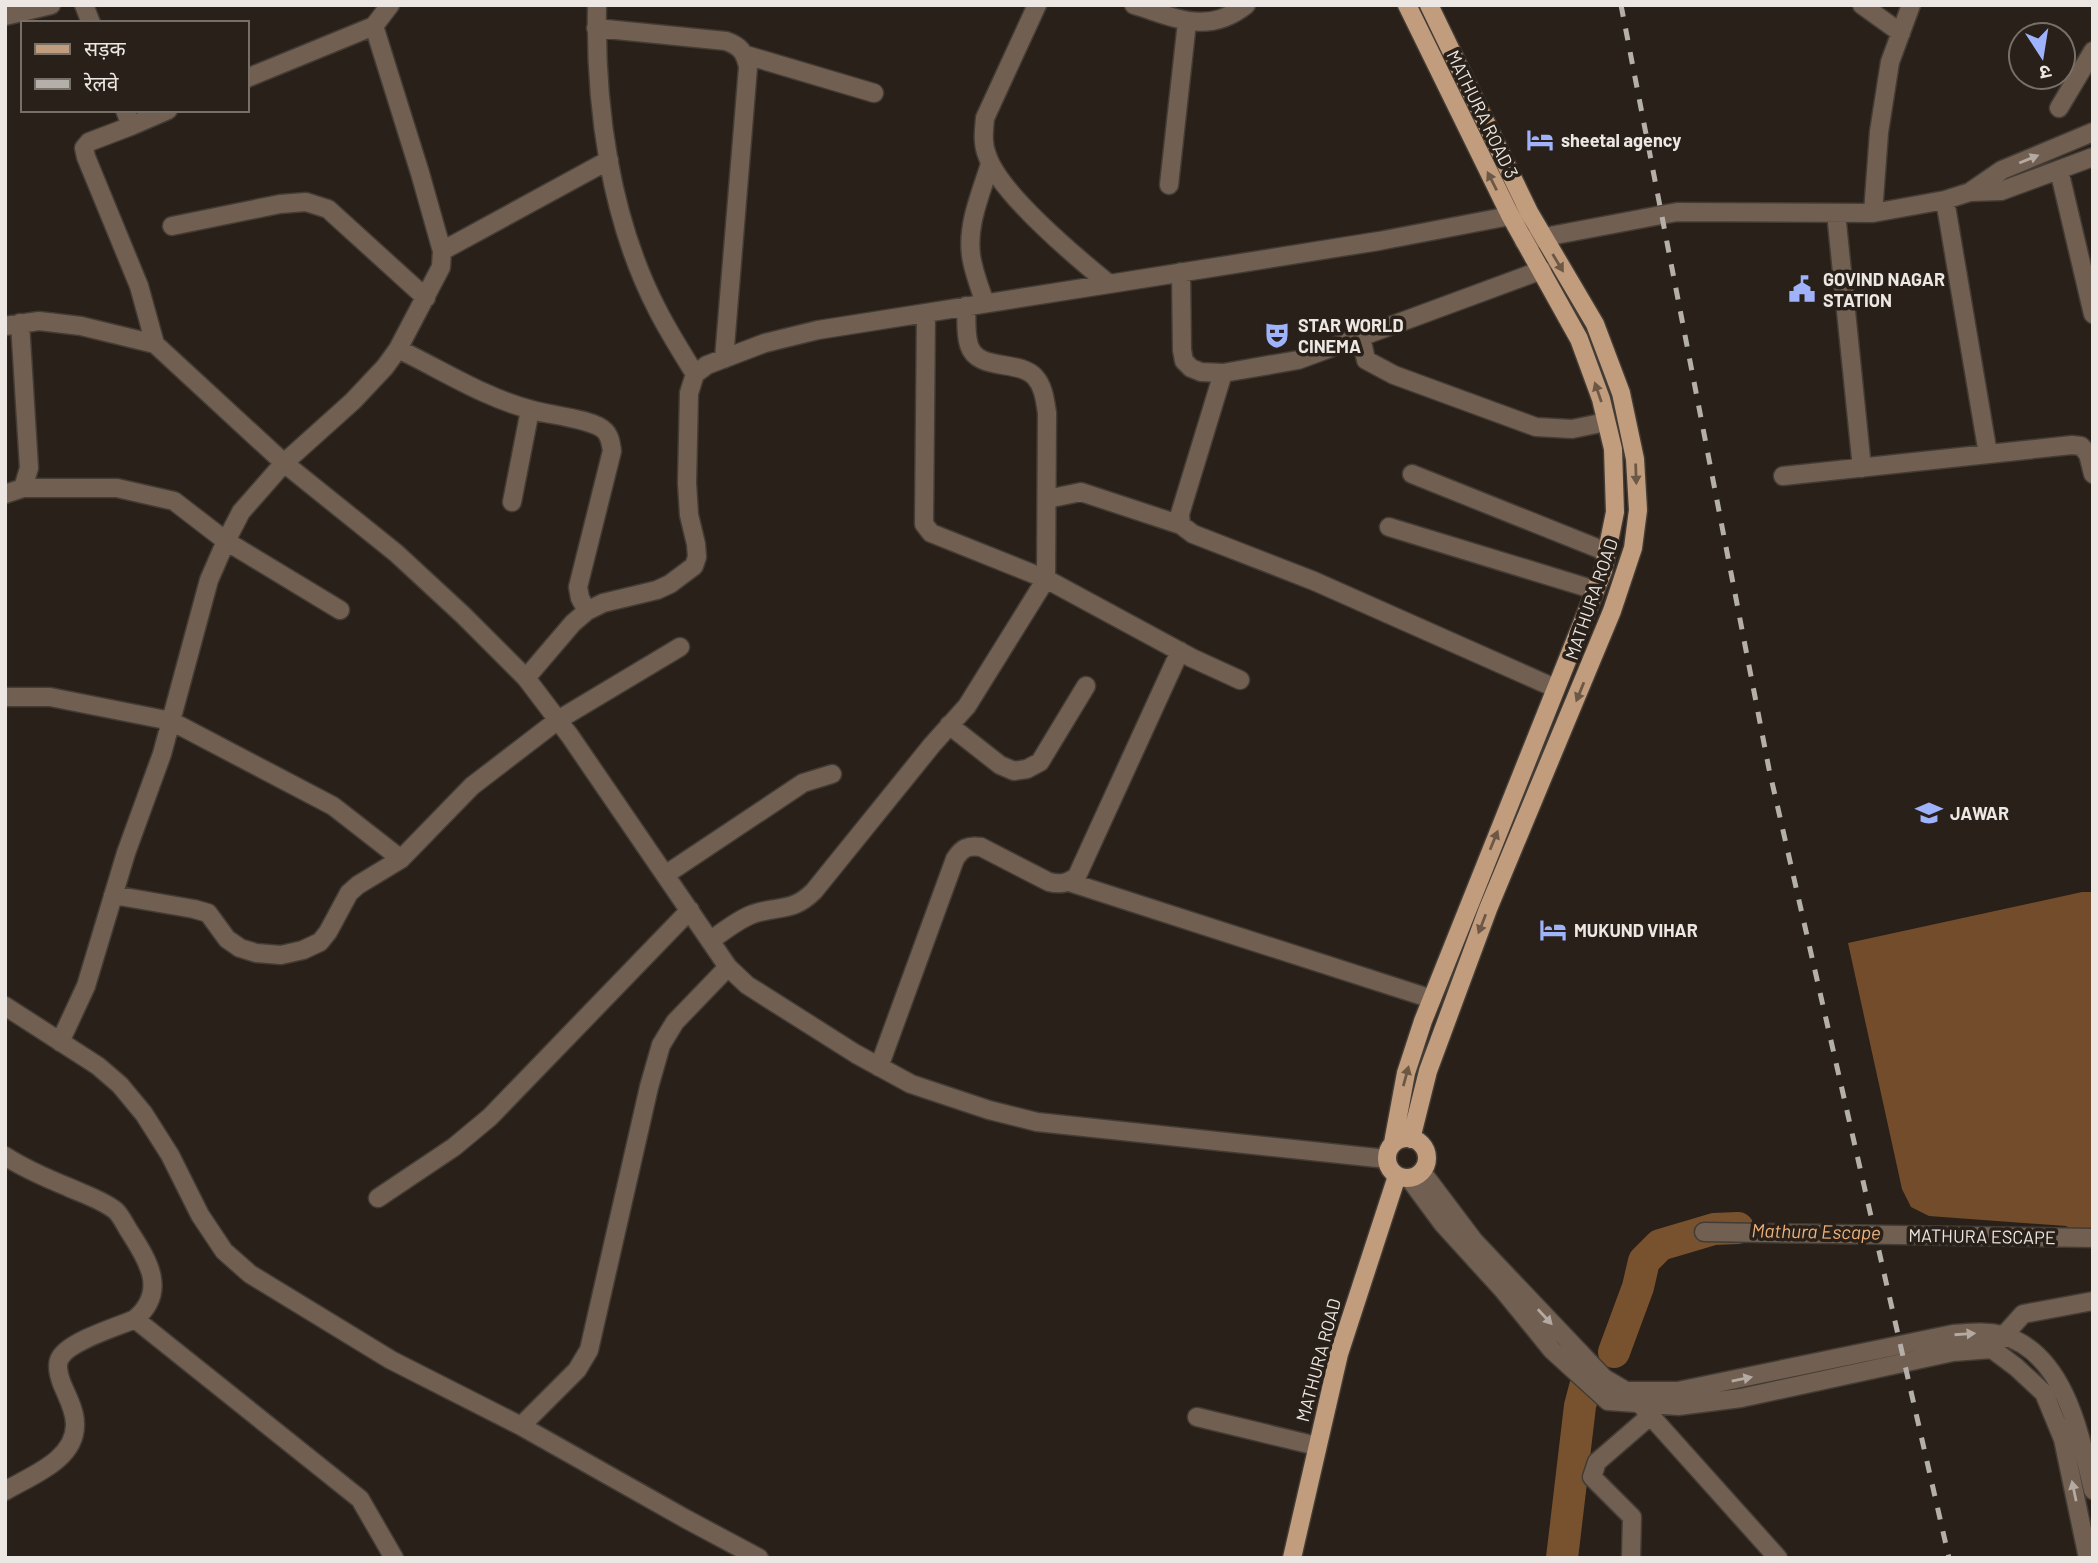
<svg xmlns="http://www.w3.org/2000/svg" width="2098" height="1563" font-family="Barlow,'Noto Sans Devanagari',sans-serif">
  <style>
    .forest { fill: #734d2b }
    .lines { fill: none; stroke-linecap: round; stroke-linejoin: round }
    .river { stroke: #78522f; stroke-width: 32 }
    .minor-casing { stroke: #433c35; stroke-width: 21 }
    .major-casing { stroke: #433c35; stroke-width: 21 }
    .minor { stroke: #715f51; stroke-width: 18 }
    .major { stroke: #c19d7e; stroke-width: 18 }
    .rail { stroke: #b5afaa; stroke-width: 5; stroke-dasharray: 12 12; stroke-linecap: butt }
    .oneway { fill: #b5aaa1 }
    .oneway2 { fill: #6d5846 }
    .labels { text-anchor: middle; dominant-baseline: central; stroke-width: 7; stroke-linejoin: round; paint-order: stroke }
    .street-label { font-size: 18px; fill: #ece7e2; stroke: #282019 }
    .poi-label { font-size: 18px; font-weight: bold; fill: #ece7e2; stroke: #282019; text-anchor: start }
    .water-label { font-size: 19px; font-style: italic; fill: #f0b27c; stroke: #282019 }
  </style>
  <rect width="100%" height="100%" fill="#282019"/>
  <path class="forest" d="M2082 892H2093V1241L2066 1226 1929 1216 1911 1207 1902 1189 1848 943Z"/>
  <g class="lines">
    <path class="river" d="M1614 1352 1638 1287 1644 1261 1660 1245 1714 1229 1738 1228
      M1562 1558 1580 1406 1585 1387"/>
    <defs>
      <path id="minor" d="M84 5 91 23
        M597 5C595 107 610 218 657 309 668 331 682 353 695 374
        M1037 5 985 118C984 130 982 143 987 155 999 193 1076 257 1109 284L1379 241 1525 213
        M1134 5C1174 17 1207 36 1246 5
        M1862 5 1901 33
        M5 16 51 5
        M596 28 726 41C740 46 745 52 748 67L724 359
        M746 55 874 93
        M247 78 374 26 390 5
        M2059 108 2093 51
        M125 110 131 126 168 110
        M131 126 89 142 84 148 86 157 139 286 155 344
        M2059 170 2093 314
        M1169 185 1187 22
        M1970 192 2002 170 2093 132
        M1945 200 1988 454
        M1836 213 1862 468
        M1873 213 1879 132 1890 62 1911 5
        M172 226 280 204 306 202 328 209 426 298
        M1524 241 1677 212 1873 213 1945 200 1970 192 2001 191 2093 157
        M442 251 609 160
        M1181 272 1182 350 1184 361 1191 368 1201 372 1223 373 1298 360 1542 270
        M985 303C980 288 973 271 971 255 967 224 981 193 990 164
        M926 313 924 524 931 533 1046 579 1047 413C1045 401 1044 387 1035 377 1019 359 977 372 969 345 965 333 967 318 966 306
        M5 326 39 321 81 326 155 344 284 463 396 553 463 615 526 678 570 736 728 967 747 985 856 1054 911 1084 989 1110 1037 1122 1387 1159
        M1361 337 1366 360 1394 375 1536 427 1572 429 1606 422
        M398 349C442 370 485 398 532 410 549 415 594 419 605 431 610 436 611 444 612 451L578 587 580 598 587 611
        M1223 373 1180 514 1181 525 1193 534 1314 581 1555 688
        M1412 474 1607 552
        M1783 476 2072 445 2081 446 2088 454 2093 474
        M23 488H117L174 501 226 541 340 610
        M5 494 23 488 29 468 20 323
        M1047 499 1081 492 1181 525
        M512 502 530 410
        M1389 527 1595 590
        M526 678 573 623 587 611 603 603 657 590 670 584 694 566 697 557 696 544 689 515 687 483 689 393 695 374 707 365 765 343 818 330 1109 284
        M5 697H50L171 721 333 806 401 859
        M949 725 1000 765 1014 771 1027 769 1040 762 1086 686
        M665 875 803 783 832 774
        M1069 882 1432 999
        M113 895 194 909 208 913 227 939 240 948 256 953 281 955 303 950 320 942 328 932 349 893 358 885 401 859 472 786 558 720 680 647
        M710 941C724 931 737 920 753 914 779 905 792 913 814 891L932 745 967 706 1046 579 1192 658 1240 680
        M5 1006 98 1066 120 1085 144 1114 170 1155 200 1215 224 1251 250 1274 391 1360 521 1426 686 1519 759 1558
        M60 1042 86 986 126 853 162 754 209 580 226 541 241 512 284 463 353 401 385 367 398 349 441 267 442 251 420 173 374 26
        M879 1067 955 859C962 848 968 845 981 847L1049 882C1061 885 1068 883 1077 876L1180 651
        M5 1156C25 1169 46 1178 68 1187 83 1194 103 1200 116 1211 122 1217 126 1227 131 1234 149 1262 167 1292 135 1319 117 1327 69 1341 60 1358 56 1365 59 1376 62 1384 67 1396 75 1410 75 1424 76 1460 30 1476 5 1491
        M1422 1172 1474 1241 1604 1378 1626 1391H1678L1953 1334C1970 1333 1986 1331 2002 1335 2065 1353 2080 1435 2093 1490
        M1409 1178 1443 1224 1504 1291 1552 1350 1608 1401 1678 1406 1741 1398 1953 1352 1992 1349 2016 1367 2044 1393 2063 1439 2088 1558
        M378 1198 454 1147 490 1117 690 910
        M1704 1232 2093 1238
        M135 1319 360 1499 394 1558
        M1998 1342 2023 1314 2093 1301
        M1640 1404 1778 1558
        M1197 1417 1317 1446
        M521 1426 577 1370 589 1350 649 1087 661 1045 675 1022 728 967
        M1631 1558 1632 1517 1592 1477 1597 1462 1650 1416"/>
      <path id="major" d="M1387 1158a20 20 0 1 1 40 0a20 20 0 1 1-40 0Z
        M1411 1139 1428 1071 1488 909 1612 611 1633 548 1638 510 1635 459 1621 393 1595 324 1529 212 1429 5
        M1393 1143 1406 1073 1423 1021 1603 571 1615 512 1613 449 1601 399 1579 339 1510 215 1407 5
        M1292 1558 1339 1354 1397 1176"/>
    </defs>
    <use href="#minor" class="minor-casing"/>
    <use href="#major" class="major-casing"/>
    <use href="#minor" class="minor"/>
    <use href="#major" class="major"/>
    <path class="rail" d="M1621 5 1769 769 1949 1558"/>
  </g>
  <defs><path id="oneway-solid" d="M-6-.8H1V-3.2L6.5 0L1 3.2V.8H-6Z" transform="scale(1.75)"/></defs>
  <g class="oneway">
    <use href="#oneway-solid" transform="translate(2029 159) rotate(-22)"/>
    <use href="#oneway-solid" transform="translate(1545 1317) rotate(47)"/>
    <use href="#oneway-solid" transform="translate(1965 1334) rotate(-4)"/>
    <use href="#oneway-solid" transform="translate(1742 1379) rotate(-11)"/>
    <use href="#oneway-solid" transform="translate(2074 1491) rotate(-102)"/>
  </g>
  <g class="oneway2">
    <use href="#oneway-solid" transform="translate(1492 181) rotate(-117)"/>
    <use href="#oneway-solid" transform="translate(1558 263) rotate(59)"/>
    <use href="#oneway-solid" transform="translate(1598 392) rotate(-109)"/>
    <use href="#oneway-solid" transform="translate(1636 474) rotate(88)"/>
    <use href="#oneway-solid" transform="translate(1580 692) rotate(112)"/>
    <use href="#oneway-solid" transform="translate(1494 840) rotate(-68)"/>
    <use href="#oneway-solid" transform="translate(1482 924) rotate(111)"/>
    <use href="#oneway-solid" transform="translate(1406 1076) rotate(-75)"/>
  </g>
  <defs>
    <symbol id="hotel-bare" viewBox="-9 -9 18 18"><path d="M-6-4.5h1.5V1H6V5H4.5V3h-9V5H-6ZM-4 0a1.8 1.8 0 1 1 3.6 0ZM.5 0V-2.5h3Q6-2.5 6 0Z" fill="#9fb3fd" stroke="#282019" stroke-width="2.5" paint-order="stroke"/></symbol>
    <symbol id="civic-bare" viewBox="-9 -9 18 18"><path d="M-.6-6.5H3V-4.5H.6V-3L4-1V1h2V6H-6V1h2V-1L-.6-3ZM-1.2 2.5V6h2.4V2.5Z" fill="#9fb3fd" stroke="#282019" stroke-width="2.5" paint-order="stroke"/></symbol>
    <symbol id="theatre-bare" viewBox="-9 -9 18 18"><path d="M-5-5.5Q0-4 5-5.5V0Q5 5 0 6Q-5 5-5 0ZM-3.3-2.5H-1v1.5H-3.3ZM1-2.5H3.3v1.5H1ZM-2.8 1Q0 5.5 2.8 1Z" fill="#9fb3fd" stroke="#282019" stroke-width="2.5" paint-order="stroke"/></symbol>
    <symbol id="school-bare" viewBox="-9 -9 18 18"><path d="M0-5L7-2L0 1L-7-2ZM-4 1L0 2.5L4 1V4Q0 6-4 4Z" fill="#9fb3fd" stroke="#282019" stroke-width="2.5" paint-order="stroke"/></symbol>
  </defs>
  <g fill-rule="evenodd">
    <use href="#hotel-bare" x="1521" y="121" width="38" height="38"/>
    <use href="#civic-bare" x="1783" y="270" width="38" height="38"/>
    <use href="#theatre-bare" x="1258" y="316" width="38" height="38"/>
    <use href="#school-bare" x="1910" y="794" width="38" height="38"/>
    <use href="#hotel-bare" x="1534" y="911" width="38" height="38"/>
  </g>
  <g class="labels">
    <g class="street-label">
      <text transform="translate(1483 114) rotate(64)">MATHURA ROAD 3</text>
      <text transform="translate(1591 599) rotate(-71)">MATHURA ROAD</text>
      <text transform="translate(1982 1236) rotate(1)">MATHURA ESCAPE</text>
      <text transform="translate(1318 1360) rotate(-75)">MATHURA ROAD</text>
    </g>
    <g class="poi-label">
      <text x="1561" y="140">sheetal agency</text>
      <text x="1823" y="279">GOVIND NAGAR<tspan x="1823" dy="21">STATION</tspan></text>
      <text x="1298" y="325">STAR WORLD<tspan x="1298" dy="21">CINEMA</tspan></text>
      <text x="1950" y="813">JAWAR</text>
      <text x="1574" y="930">MUKUND VIHAR</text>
    </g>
    <g class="water-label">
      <text transform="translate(1816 1231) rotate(1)">Mathura Escape</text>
    </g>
  </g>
  <rect width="2098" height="1563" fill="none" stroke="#ece7e2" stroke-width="14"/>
  <rect x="21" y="21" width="228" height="91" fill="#282019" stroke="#767069" stroke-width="2"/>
  <rect x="35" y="44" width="35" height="10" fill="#c19d7e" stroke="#767069" stroke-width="2"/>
  <text x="84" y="56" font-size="21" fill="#ece7e2">सड़क</text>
  <rect x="35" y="79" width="35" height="10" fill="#b5afaa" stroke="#767069" stroke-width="2"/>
  <text x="84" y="91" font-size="21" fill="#ece7e2">रेलवे</text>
  <g transform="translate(2042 56) rotate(168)"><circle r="33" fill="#282019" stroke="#767069" stroke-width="2"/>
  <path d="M0-5L12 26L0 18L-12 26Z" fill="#9fb3fd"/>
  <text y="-10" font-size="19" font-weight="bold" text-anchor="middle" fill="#ece7e2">उ</text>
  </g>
</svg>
